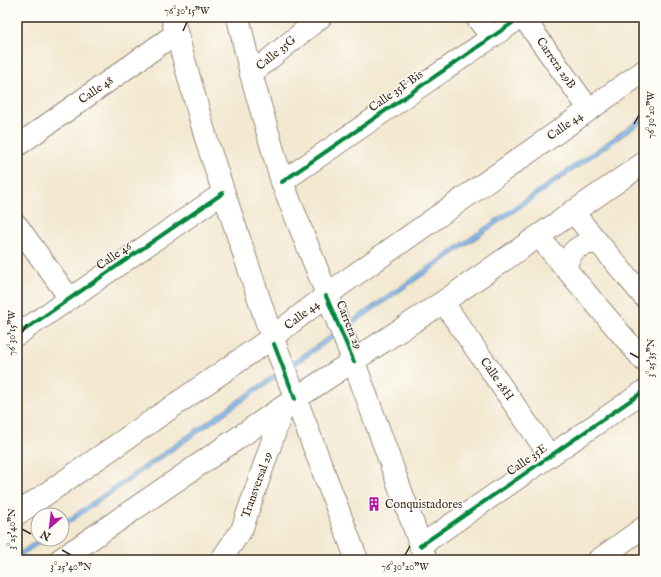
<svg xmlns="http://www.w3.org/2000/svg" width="661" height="577" font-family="'IM FELL English',serif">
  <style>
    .water { fill: #7fb8ef; stroke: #5d7186 }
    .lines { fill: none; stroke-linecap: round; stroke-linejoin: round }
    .minor-casing { stroke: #978977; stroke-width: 23 }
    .major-casing { stroke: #978977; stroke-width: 24 }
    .minor { stroke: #fff; stroke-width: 21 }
    .major { stroke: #fff; stroke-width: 22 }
    .cycleway-casing { stroke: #fdfcf7; stroke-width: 6 }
    .cycleway { stroke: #00873e; stroke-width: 4 }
    .ticks { fill: none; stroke: #3b2a1e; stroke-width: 1.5 }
    .labels { text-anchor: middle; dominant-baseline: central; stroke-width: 3; stroke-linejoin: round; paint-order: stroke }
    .street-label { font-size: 12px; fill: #3b2a1e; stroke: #fdfcf7 }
    .poi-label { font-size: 12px; fill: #3b2a1e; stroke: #fdfcf7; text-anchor: start }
    .neatline { fill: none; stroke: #3b2a1e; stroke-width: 1.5 }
    .ticks-label { font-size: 10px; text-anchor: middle; fill: #3b2a1e }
  </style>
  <rect width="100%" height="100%" fill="#fdfcf7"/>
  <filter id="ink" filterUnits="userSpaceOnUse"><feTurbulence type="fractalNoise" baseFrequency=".025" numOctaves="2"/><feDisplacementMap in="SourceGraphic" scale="8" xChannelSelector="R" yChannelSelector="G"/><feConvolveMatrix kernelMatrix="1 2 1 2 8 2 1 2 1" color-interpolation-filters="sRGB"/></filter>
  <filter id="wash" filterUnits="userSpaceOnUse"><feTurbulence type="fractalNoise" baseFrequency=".012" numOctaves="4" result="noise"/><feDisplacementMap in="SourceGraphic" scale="16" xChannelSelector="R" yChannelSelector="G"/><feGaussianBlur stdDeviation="0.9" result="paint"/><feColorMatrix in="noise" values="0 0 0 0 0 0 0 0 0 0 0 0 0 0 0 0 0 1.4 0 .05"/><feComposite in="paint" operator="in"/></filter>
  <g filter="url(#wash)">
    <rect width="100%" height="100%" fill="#f3e8d0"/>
    <path class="water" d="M644 116V121L62 528V523Z
      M39 539H46L17 559V554Z"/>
  </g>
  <g filter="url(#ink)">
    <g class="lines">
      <defs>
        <path id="minor" d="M476 17 491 37
          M523 17 589 109
          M251 74 321 17
          M17 146 175 34
          M282 182 521 17
          M572 211 644 297
          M17 225 70 299
          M538 236 644 361
          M566 269C569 250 581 241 600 244
          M443 302 550 456
          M17 335 223 193
          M420 546 644 391
          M221 560 242 529 284 406
          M598 560 644 527"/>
        <path id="major" d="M172 17 207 142 267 323 357 560
          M238 17 251 74 282 182 354 362 426 560
          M17 514 263 344 339 286 644 71
          M60 560 286 405 443 302 644 163"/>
      </defs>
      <use href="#minor" class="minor-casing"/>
      <use href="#major" class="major-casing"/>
      <use href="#minor" class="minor"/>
      <use href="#major" class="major"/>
      <defs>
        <path id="cycleway" d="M282 182 521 17
          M326 296 354 362
          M17 335 223 193
          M274 344 295 399
          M420 546 644 391"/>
      </defs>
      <use href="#cycleway" class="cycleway-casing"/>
      <use href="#cycleway" class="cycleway"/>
    </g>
  </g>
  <path class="ticks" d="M183 31 187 22M634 124 639 115M22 333 27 324M630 353 639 358M22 529 31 534M62 550 71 555M405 555 410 546"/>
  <defs>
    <symbol id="building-bare" viewBox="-9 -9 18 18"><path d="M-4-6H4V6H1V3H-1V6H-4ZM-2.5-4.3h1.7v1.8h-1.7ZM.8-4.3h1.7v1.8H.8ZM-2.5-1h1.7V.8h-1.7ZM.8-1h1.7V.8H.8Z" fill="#b5179e" stroke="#fdfcf7" stroke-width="2.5" paint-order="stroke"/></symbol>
  </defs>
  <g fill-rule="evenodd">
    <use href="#building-bare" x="364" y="494" width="20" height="20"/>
  </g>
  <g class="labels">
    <g class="street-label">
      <text transform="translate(276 53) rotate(-39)">Calle 35G</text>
      <text transform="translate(556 63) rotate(55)">Carrera 29B</text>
      <text transform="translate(96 90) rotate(-35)">Calle 48</text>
      <text transform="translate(396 91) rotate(-35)">Calle 35F Bis</text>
      <text transform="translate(565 126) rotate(-35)">Calle 44</text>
      <text transform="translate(114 256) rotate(-34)">Calle 46</text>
      <text transform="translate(302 315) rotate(-37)">Calle 44</text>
      <text transform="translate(349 325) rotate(68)">Carrera 29</text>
      <text transform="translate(497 379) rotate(55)">Calle 28H</text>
      <text transform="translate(527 460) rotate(-35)">Calle 35E</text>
      <text transform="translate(257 485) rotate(-70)">Transversal 29</text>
    </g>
    <g class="poi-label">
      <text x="385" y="504">Conquistadores</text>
    </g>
  </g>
  <rect width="661" height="577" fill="none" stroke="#fdfcf7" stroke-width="44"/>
  <g transform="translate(50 527) rotate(208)"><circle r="19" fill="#fdfcf7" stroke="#afa8a0"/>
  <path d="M0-3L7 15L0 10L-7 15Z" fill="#b5179e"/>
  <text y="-6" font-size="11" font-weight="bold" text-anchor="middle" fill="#3b2a1e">N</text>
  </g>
  <rect x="22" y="22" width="617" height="533" class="neatline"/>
  <g class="ticks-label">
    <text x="187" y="14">76°30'15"W</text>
    <text transform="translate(650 115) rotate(-90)" y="4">76°30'20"W</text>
    <text transform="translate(11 333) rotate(-90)" y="4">76°30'15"W</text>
    <text transform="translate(650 358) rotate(-90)" y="4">3°25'35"N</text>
    <text transform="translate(11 529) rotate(-90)" y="4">3°25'40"N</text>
    <text x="71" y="570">3°25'40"N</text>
    <text x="405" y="570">76°30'20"W</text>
  </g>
</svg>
